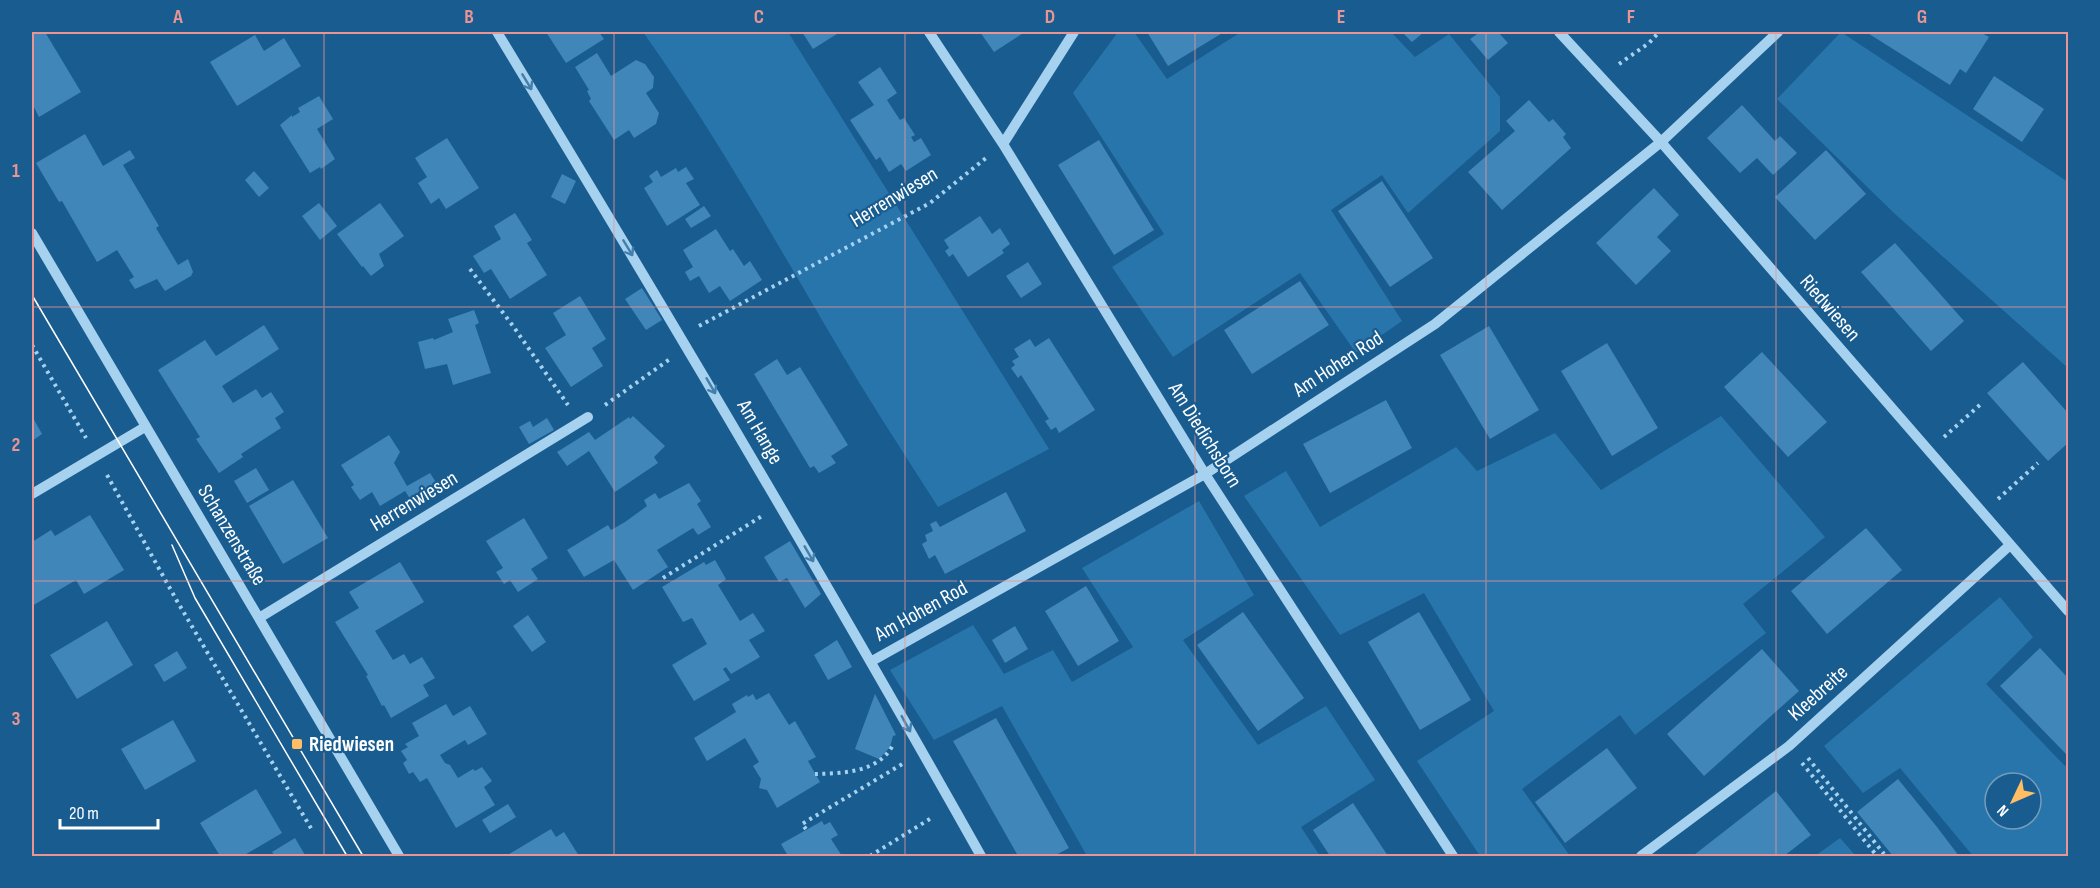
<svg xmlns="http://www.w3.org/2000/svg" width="2100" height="888" font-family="'Sofia Sans Condensed',sans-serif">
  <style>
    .green { fill: #2875ac; fill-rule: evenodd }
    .building { fill: #4186b8 }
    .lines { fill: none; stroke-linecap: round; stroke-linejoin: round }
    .path { stroke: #a6d1ef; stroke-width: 4; stroke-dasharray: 3 4.5; stroke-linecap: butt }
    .minor { stroke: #a6d1ef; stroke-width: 10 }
    .tram { stroke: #fff; stroke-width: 1.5 }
    .oneway { stroke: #437fac }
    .grid { fill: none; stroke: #ea9494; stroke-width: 1.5; stroke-opacity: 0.55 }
    .poi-dot { fill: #ffbe64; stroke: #185c90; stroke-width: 2 }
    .labels { text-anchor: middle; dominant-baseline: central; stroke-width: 4.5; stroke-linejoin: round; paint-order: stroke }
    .street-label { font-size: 21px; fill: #fff; stroke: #185c90 }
    .poi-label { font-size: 21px; font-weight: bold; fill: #fff; stroke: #185c90; text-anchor: start }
    .neatline { fill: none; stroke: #ea9494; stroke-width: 2 }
    .grid-label { font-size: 20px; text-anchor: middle; font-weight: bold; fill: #ea9494 }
  </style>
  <rect width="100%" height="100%" fill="#185c90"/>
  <path class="green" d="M643 32H788L1049 449 938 507C912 466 885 425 860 384 789 266 723 144 643 32Z
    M1118 32H1134L1167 79 1241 32H1391L1415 57 1449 34 1500 97V131L1408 213 1382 175 1331 210 1402 321 1356 353 1300 273 1173 357 1112 267 1164 234 1073 93Z
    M1841 32 2068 182V368L1895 214 1777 99Z
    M1721 416 1825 537 1743 604 1766 633 1635 735 1620 715 1522 789 1570 856H1480L1417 761 1494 711 1424 593 1340 635 1244 496 1286 471 1320 527 1456 447 1477 471 1555 433 1601 490Z
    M1199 501 1254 595 1183 640 1258 745 1326 706 1375 780 1301 827 1320 856H1087L1002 706 934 740 890 670 973 625 1004 674 1053 650 1072 682 1133 647 1082 568Z
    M2000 597 2033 637 1986 684 2065 766 2068 763V856H1973L1900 768 1863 793 1824 746ZM1995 783H2031V819H1995Z
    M1840 838 1856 856H1815Z"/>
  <path class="building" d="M32 32H45L81 92 39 117 32 103Z
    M546 32H599L604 39 566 63Z
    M802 32H840L813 49Z
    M980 32H1025L994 52Z
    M1147 32H1224L1168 66Z
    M1402 32H1424L1412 42Z
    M1480 32H1498L1508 43 1488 60 1470 39Z
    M1866 32H1942L1945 33 1946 32H1980L1989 37 1966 73 1960 69 1950 85Z
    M255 35 264 51 284 38 301 66 237 106 210 62Z
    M597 53 611 76 636 60 645 64 654 77 653 88 646 93 659 113 656 124 634 138 629 130 614 140 589 101 591 99 587 91 589 90 575 67Z
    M880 67 897 93 887 100 900 120 904 118 915 135 911 137 914 142 921 138 931 155 906 171 901 164 889 172 880 157 876 160 850 120 874 105 858 82Z
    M1994 76 2044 109 2022 142 1973 109Z
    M319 96 333 119 317 129 335 159 321 169 320 167 310 173 280 125 292 115V117L300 112 298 108Z
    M1529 100 1549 122 1553 119 1566 134 1563 137 1571 148 1502 210 1468 172 1515 131 1506 121Z
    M1742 105 1775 141 1780 136 1797 153 1773 175 1757 158 1740 173 1707 138Z
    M85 134 103 166 130 150 135 158 123 165 159 226 156 228 178 265 188 259 193 272 191 276 165 291 157 279 135 289 129 280 134 277 117 250 97 262 62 201 59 202 36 163Z
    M447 138 479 188 446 209 439 198 431 204 418 183 427 177 415 158Z
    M1099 140 1154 230 1114 255 1058 165Z
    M1826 150 1866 194 1815 240 1775 197Z
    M686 167 694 179 686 183 700 205 667 226 644 188 653 182 649 176 657 170 661 177 676 168 678 172Z
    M254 171 269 188 259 197 245 180Z
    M562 174 576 181 565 204 551 197Z
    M1382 181 1433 258 1390 287 1338 211Z
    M1654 188 1679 215 1657 237 1671 251 1636 285 1596 243Z
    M319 203 337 226 320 240 302 216Z
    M380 203 404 236 379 254 384 266 371 276 363 266 362 267 337 234Z
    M704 206 711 216 691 228 685 219Z
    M515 213 532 240 527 243 547 275 510 299 491 269 484 273 473 256 501 239 494 226Z
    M980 216 992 234 1000 228 1010 244 1002 250 1004 253 968 277 953 254 949 257 945 251 949 248 944 240Z
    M716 229 730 251 733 249 744 266 750 261 762 280 730 301 720 286 709 293 699 276 690 281 685 272 693 267 683 250Z
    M1895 243 1964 321 1931 351 1861 272Z
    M1028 262 1042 284 1021 298 1006 276Z
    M1300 281 1329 325 1252 374 1224 330Z
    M642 288 662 320 646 330 625 299Z
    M580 296 606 339 592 348 603 366 571 387 545 348 566 335 553 313Z
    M474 310 479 323 475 325 491 373 453 385 447 364 425 369 418 342 433 338 434 340 453 332 448 319Z
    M264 325 279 349 222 386 233 403 256 389 262 398 271 392 284 412 275 418 281 428 241 454 243 457 219 473 196 439 200 437 158 370 205 340 216 356Z
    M1489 326 1539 410 1490 439 1440 355Z
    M1049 338 1095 410 1059 433 1056 427 1051 430 1045 421 1049 419 1021 375 1018 378 1011 368 1015 365 1012 361 1019 357 1014 349 1030 339 1035 347Z
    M1607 343 1658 428 1612 456 1561 371Z
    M1762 352 1827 422 1788 457 1724 387Z
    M777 359 787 375 800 367 848 445 831 456 836 463 819 473 814 466 810 468 754 374Z
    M2023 362 2068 413V443L2048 461 1987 393Z
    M1386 400 1412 448 1330 493 1303 444Z
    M32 416 42 434 32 441Z
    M633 416 665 446 654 457 658 463 615 492 589 451 567 466 557 452 589 432 595 440 629 417 630 419Z
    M547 418 554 430 529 444 519 427 530 421 533 427Z
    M389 435 400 452 394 463 407 486 430 473 439 487 413 503 405 491 380 506 372 492 360 500 351 487 354 485 341 465Z
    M256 468 269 490 247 503 234 481Z
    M293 480 328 538 283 564 249 506Z
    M689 483 701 501 697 504 711 527 698 535 693 528 657 550 668 567 633 590 614 560 584 577 567 550 608 525 611 530 625 522 647 506 644 500 655 493 659 499Z
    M1006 492 1026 531 945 574 935 555 929 559 922 544 927 541 925 535 933 531 930 524 936 521 940 527Z
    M90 515 124 570 84 594 76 580 32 606V542L51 530 55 536Z
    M524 518 548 558 531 569 538 579 518 592 510 580 504 584 496 572 503 568 486 541Z
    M1866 528 1902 570 1827 634 1791 591Z
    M790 541 821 594 805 608 787 578 779 582 764 557Z
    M715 560 726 579 718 585 740 621 753 613 765 631 749 640 760 657 731 674 726 667 723 669 730 680 694 701 672 665 707 644 692 618 683 622 662 587 704 562 706 565Z
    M400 562 424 602 375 631 393 660 404 654 410 664 422 657 435 678 423 685 429 696 391 718 384 705 382 706 366 676 368 675 335 622 359 608 349 592Z
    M1086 586 1119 641 1078 666 1045 611Z
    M1243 612 1304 698 1258 731 1197 645Z
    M1419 612 1471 700 1420 730 1368 642Z
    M528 615 546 642 532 652 513 626Z
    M107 621 133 665 77 699 50 655Z
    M1015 626 1028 649 1005 663 992 640Z
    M837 640 852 667 828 680 814 655Z
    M2040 648 2068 678V753L2067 755 2000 686Z
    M1762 649 1799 691 1704 776 1667 734Z
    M177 651 187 668 164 682 154 665Z
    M769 693 789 725 795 721 816 757 808 761 820 782 777 808 767 790 759 788 761 779 753 766 759 762 745 738 707 761 694 738 736 712 732 704 747 695 748 697 753 694 756 700Z
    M875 694 896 735 893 736 890 747 879 759 855 749Z
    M446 704 453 716 470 706 487 734 468 745 465 740 440 755 445 763 450 765 458 778 473 769 475 771 482 767 492 781 484 787 495 805 456 828 427 778 420 782 413 772 409 774 403 763 407 760 401 751 408 747 405 744 419 736 412 723Z
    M996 718 1069 848 1054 856H1018L953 741Z
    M173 720 196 761 145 790 121 749Z
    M1607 748 1637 788 1565 843 1535 802Z
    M1898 779 1937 827 1959 856H1893L1857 812Z
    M256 789 282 833 243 856H220L200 823Z
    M1776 791 1811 835 1784 856H1695L1694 855Z
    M1353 803 1388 856H1330L1313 830Z
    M508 804 516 817 490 833 482 820Z
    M822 821 824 825 830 822 838 835 831 839 842 856H788L781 844Z
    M551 829 556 837 564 832 579 856H506Z
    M295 838 305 855 275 856 272 852Z"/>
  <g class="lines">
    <path class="path" d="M1619 64 1649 43 1659 32
      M470 269 513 326 568 405
      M699 326 930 203 986 158
      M32 345 86 438
      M605 405 670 359
      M1944 437 1982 403
      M107 475 177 601 312 830
      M1998 499 2038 463
      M663 578 762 516
      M1808 758 1884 854 1888 851
      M1802 763 1877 856
      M815 774C843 773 878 773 893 745
      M806 829 802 824 904 763
      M870 856 933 817"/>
    <path class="minor" d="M497 32C662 304 825 578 981 856
      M929 32 1003 144 1205 474 1453 856
      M1559 32 1661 142 2068 611
      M1003 144 1074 32
      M32 233 399 856
      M32 494 145 427
      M259 618 588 417
      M872 661 1205 474 1435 324 1661 142 1778 32
      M1641 856 1789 746 2010 545"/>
    <path class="tram" d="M32 295 363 856
      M172 545 195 598 347 856"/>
  </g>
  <defs><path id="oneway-shaft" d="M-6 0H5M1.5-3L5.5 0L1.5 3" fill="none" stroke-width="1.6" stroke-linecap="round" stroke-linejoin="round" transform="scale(1.5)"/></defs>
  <g class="oneway">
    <use href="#oneway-shaft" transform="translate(527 82) rotate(59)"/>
    <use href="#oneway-shaft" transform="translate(628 248) rotate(59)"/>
    <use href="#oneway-shaft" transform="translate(711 386) rotate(60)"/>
    <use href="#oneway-shaft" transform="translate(809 554) rotate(60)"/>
    <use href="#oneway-shaft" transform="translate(906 724) rotate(61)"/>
  </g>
  <path class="grid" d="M324 32V856M614 32V856M905 32V856M1195 32V856M1486 32V856M1776 32V856M32 307H2068M32 581H2068"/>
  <rect class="poi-dot" x="291" y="738" width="12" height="12" rx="3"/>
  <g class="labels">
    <g class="street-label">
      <text transform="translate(894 197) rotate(-31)">Herrenwiesen</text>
      <text transform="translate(1830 308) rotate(49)">Riedwiesen</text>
      <text transform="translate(1338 364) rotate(-33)">Am Hohen Rod</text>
      <text transform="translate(760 432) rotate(60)">Am Hange</text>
      <text transform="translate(1205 435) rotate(58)">Am Diedichsborn</text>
      <text transform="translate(414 501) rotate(-31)">Herrenwiesen</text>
      <text transform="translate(232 535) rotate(59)">Schanzenstraße</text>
      <text transform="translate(921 611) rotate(-29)">Am Hohen Rod</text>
      <text transform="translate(1818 693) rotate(-42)">Kleebreite</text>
    </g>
    <g class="poi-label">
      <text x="309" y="744">Riedwiesen</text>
    </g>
  </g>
  <rect width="2100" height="888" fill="none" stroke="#185c90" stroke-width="66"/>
  <g transform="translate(2013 801) rotate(226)"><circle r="28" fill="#185c90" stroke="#749dbc" stroke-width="1.5"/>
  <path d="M0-4.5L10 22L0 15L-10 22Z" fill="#ffbe64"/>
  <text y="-9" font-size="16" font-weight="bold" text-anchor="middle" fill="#ffffff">N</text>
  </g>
  <path d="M60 819v9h98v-9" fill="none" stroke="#ffffff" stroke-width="3"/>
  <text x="69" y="819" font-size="18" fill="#ffffff" stroke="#185c90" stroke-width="4.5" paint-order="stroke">20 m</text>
  <rect x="33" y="33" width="2034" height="822" class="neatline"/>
  <g class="grid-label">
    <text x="178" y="23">A</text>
    <text x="469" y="23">B</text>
    <text x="759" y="23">C</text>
    <text x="1050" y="23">D</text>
    <text x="1341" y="23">E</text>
    <text x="1631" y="23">F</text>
    <text x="1922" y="23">G</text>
    <text x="16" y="177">1</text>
    <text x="16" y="451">2</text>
    <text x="16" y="725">3</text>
  </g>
</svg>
